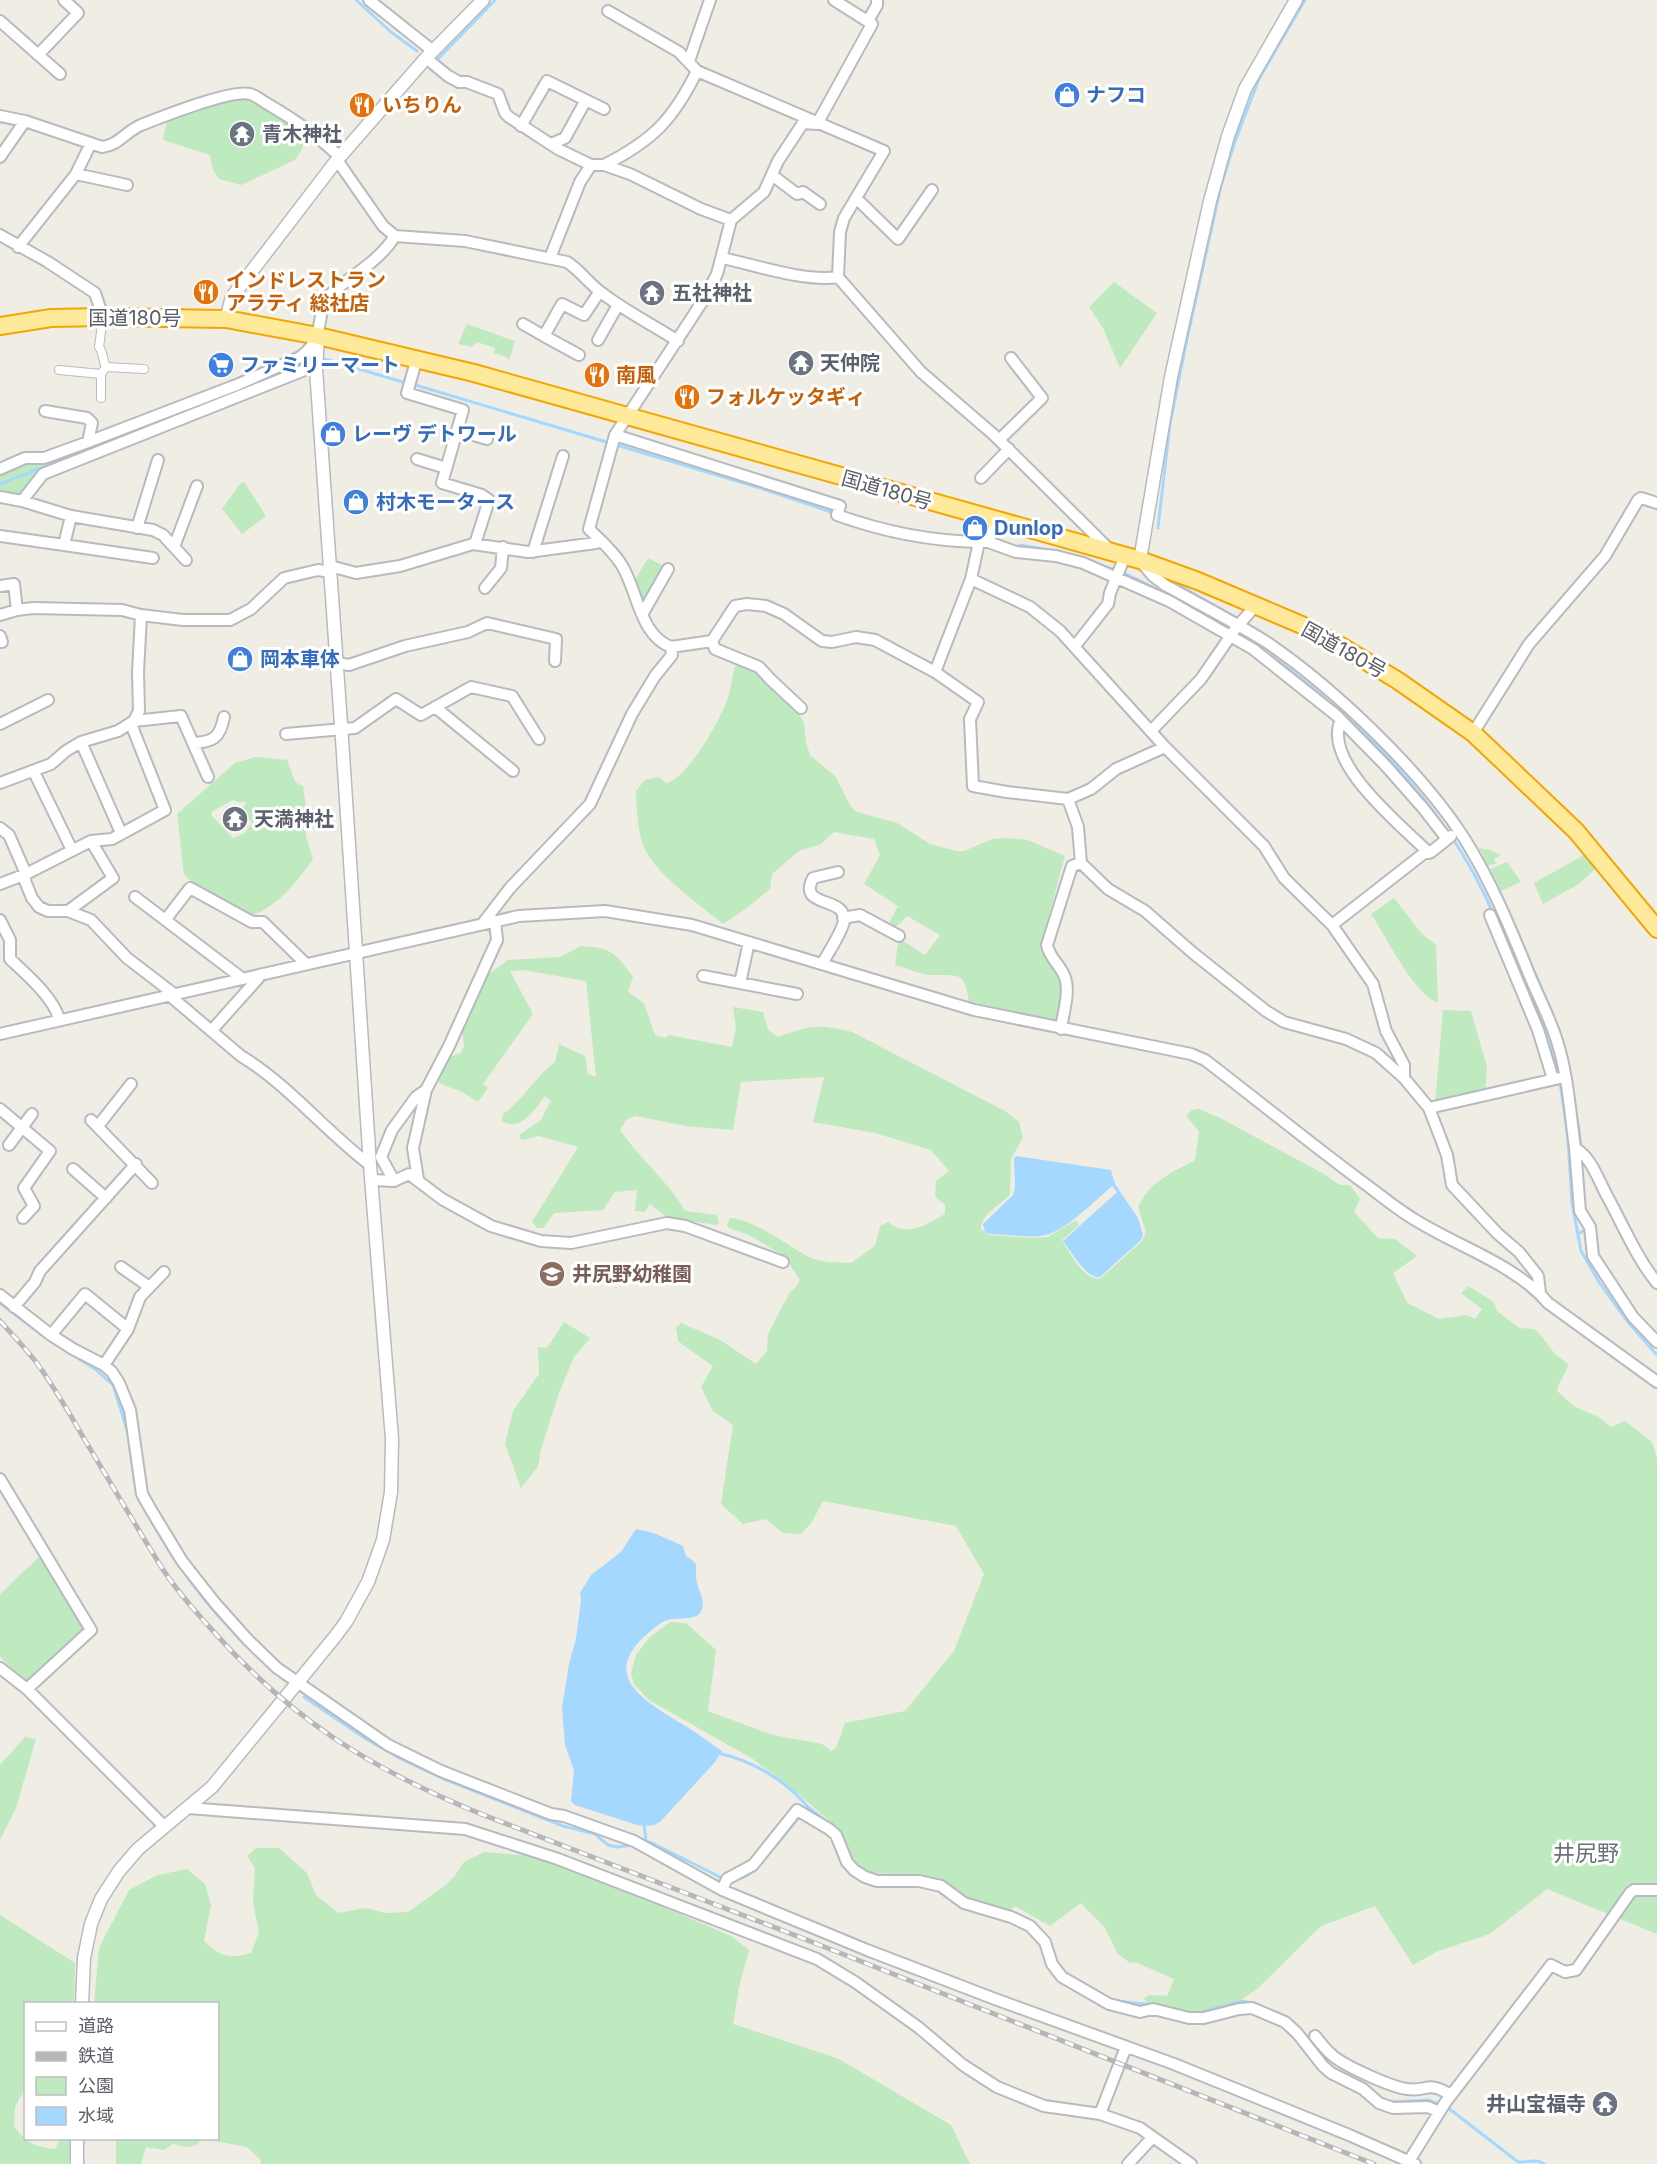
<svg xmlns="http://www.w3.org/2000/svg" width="1657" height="2164" font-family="Inter,'Noto Sans JP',sans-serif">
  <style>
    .green { fill: #bfe9bf; fill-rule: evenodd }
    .water { fill: #a5d8ff }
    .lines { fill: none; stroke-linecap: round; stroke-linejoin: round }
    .stream { stroke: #a5d8ff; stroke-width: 3 }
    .pedestrian-casing { stroke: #b7babf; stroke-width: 10 }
    .minor-casing { stroke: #b7babf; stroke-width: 14 }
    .tertiary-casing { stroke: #b7babf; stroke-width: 15 }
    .trunk-casing { stroke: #f4a600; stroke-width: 20 }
    .pedestrian { stroke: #fff; stroke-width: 8 }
    .minor { stroke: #fff; stroke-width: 10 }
    .tertiary { stroke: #fff; stroke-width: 12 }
    .trunk { stroke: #ffe99b; stroke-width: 16 }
    .rail-casing { stroke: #b5b6b7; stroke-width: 5 }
    .rail { stroke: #fff; stroke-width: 3; stroke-dasharray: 9; stroke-linecap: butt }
    .labels { text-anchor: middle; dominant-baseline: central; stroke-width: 6; stroke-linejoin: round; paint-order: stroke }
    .shop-label { font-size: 20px; font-weight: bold; fill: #366cbe; stroke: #fff; text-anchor: start }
    .food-label { font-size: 20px; font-weight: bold; fill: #c56008; stroke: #fff; text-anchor: start }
    .worship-label { font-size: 20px; font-weight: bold; fill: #5b616d; stroke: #fff; text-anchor: start }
    .street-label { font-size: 20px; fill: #5c6066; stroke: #fff }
    .education-label { font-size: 20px; font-weight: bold; fill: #785e54; stroke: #fff; text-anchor: start }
    .quarter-label { font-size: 22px; fill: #6d7278; stroke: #fff }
  </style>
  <rect width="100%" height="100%" fill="#f0ede4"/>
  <path class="green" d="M247 96 306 134 302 149 295 160 241 185 219 179 213 170 210 155 163 140 167 120 231 98Z
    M1114 282 1157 313 1120 368 1103 328 1089 307Z
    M467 324 515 341 509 360 506 357 494 353 495 348 477 342 471 347 458 344Z
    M49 459 52 470 35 494 31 508 0 502V474L26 463Z
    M244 482 266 516 242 534 222 509 240 484Z
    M648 558 664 566 642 606 634 582Z
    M741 662 753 668 795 707 804 723 806 743 810 755 836 777 851 807 857 812 897 823 930 844 956 851H964L992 839 1006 838 1028 840 1065 856 1040 948 1060 975 1061 1010 1058 1020 1046 1022 969 1002C964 971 961 976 934 975 921 975 907 968 895 965L898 943 903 941 925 955 940 935 907 916 896 927 889 923 898 906 864 884 880 855 874 839 834 832 821 844 799 851 772 874 770 889 747 908 723 924C701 906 662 878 648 855 637 836 637 812 636 791L645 780 659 777 666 783C687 779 718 723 726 703 731 691 732 678 735 666Z
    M256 757 287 760 295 782 303 786 306 808V836L313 859C296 883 279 905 251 916L197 887 184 874 177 814 235 763ZM233 800 240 803 244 801 246 804 239 812 252 822 245 833 233 838 212 816 211 812Z
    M1479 848 1490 850 1501 855 1494 859 1496 863 1488 866Z
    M1584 855 1596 868 1579 884 1543 904 1534 883Z
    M1507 862 1521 882 1501 891 1490 869Z
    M1394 898 1421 933 1436 945 1438 1003C1413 993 1387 938 1371 914Z
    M581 946C613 948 615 953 633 977L628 992 644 1003 655 1035 665 1038 669 1035 732 1047 736 1027 733 1007 763 1012 768 1030 778 1037C811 1025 818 1024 852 1032L1005 1111 1019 1122 1023 1138 1011 1159 1010 1195C1000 1205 981 1214 981 1229L989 1235 1032 1238 1048 1237 1076 1220 1079 1225 1062 1240C1070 1253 1084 1282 1101 1278L1142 1241 1146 1232 1138 1207C1149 1182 1171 1173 1195 1160L1199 1131 1186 1116 1192 1110 1199 1109 1220 1118 1324 1174 1340 1185H1350L1360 1199 1354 1212 1378 1238 1395 1239 1417 1256 1393 1273 1407 1303 1439 1319 1466 1315 1475 1319 1482 1309 1461 1293 1468 1286 1494 1302 1497 1311 1519 1328 1534 1329 1539 1333 1555 1354 1568 1364C1567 1374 1558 1381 1557 1391L1575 1407 1599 1417 1611 1427 1625 1421 1652 1442 1657 1457V1934L1547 1889 1490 1934 1438 1951 1413 1965 1375 1906 1321 1926 1258 1988 1229 2008 1193 2016 1149 2006 1144 1999 1148 1995 1167 1996 1174 1979 1135 1962 1130 1963 1118 1954 1105 1928 1081 1903 1050 1926 1015 1906 1006 1914 965 1899 941 1879 923 1875 868 1873 854 1863 839 1829 797 1793 753 1759 649 1700 634 1684 631 1673 636 1655 649 1638 670 1622 686 1623 716 1650 708 1711 773 1735 822 1744 831 1751 836 1748 845 1723 905 1711 954 1651 984 1574 956 1526 823 1501 812 1522 801 1534 783 1533 766 1519 743 1524 721 1504 733 1425 713 1411 701 1387 713 1366 678 1341 676 1327 681 1323 720 1340 756 1364 767 1351 768 1334 790 1292 796 1287 800 1280 784 1256 749 1235 729 1228 727 1225 730 1218C754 1219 788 1246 809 1257 820 1263 839 1262 851 1263L875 1246 880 1226 888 1222C908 1238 925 1225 945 1214V1205L935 1197 936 1181 949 1171 931 1150 875 1133 813 1122 824 1077 741 1082 733 1130 686 1126 636 1116 627 1119 620 1130C640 1159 668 1181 685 1211L717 1215 719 1222 717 1225 668 1218 650 1204 645 1212 635 1211 637 1190 615 1192 603 1210 554 1213 543 1228H537L532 1222 578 1147 539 1136 522 1140 519 1135 541 1120 551 1101 545 1096C535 1109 521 1133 502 1121L503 1114C524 1100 534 1077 555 1062L559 1044 585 1056 588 1074 596 1077 586 981 523 970 510 971 533 1014 483 1084 488 1088 478 1102 462 1092 439 1083 441 1072 447 1058 461 1053 464 1046 462 1029 485 977 508 960 560 957Z
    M1443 1010 1471 1011 1487 1067 1485 1095 1435 1104Z
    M564 1322 590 1338 574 1357 559 1393 541 1449 538 1466 521 1488 505 1444 513 1411 539 1374 538 1347 547 1348Z
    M40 1556 84 1625 82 1632 28 1681 23 1679 0 1657V1594Z
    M25 1737 36 1739 16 1808 0 1840V1765Z
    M256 1848H279L307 1873 316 1895 338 1913 365 1908 386 1913 408 1912 443 1887 454 1877 464 1862 484 1852 534 1856 652 1902 731 1936 749 1950 739 1987 733 2024 837 2058 951 2125 970 2164H260L261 2160 247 2147 204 2139 218 2138V2004H94L99 1948 129 1890 158 1875 187 1869 205 1884 211 1905 204 1941C220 1957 229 1959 251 1953L259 1932 253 1903 255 1868 247 1856Z
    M0 1915 75 1963 74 2003 26 2004 25 2089 15 2107 14 2126C27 2144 34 2146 55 2149L60 2139H70L69 2164H0Z
    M116 2139V2138L201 2139 197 2145 187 2147 173 2144 164 2150 146 2147 141 2164H116Z"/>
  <path class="water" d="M1016 1156 1111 1170 1115 1184 1138 1218 1143 1235 1140 1241 1100 1277C1086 1279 1071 1251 1063 1241L1117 1192 1112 1186C1097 1199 1065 1231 1046 1235 1028 1239 1008 1234 990 1234L985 1232 983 1224 1013 1195 1015 1187 1014 1158Z
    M636 1529 654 1533 683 1546 686 1556C703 1566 693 1567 697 1583 699 1592 707 1603 700 1613 693 1622 673 1615 661 1623 595 1670 635 1696 684 1725 697 1733 710 1743 722 1751L715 1762 661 1821 654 1825 645 1826 637 1825 575 1805 571 1801 574 1770 565 1745 562 1708 569 1664 576 1639 581 1600 580 1593 591 1575 621 1552Z"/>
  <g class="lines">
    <path class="stream" d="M356 0 391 32 417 51
      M436 61 495 0
      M320 360 325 359 406 383
      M412 384 757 487 834 513
      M0 484 277 375
      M1158 528 1170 424 1187 339 1221 186 1234 144 1259 79 1305 0
      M1020 545 1064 553
      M1099 565 1116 570
      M1122 572 1175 598
      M1182 587 1215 606
      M1261 649C1280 661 1297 676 1315 690 1389 751 1455 824 1493 913
      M1514 924 1553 1015
      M1520 974 1546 1033 1560 1082 1568 1138 1572 1203 1581 1251 1599 1282 1627 1321 1657 1355
      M1568 1064 1579 1130 1581 1149
      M1578 1234 1583 1231
      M0 1303 46 1338
      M52 1342 95 1369 113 1385 128 1433
      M129 1442 135 1483
      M152 1522C176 1565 207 1606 242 1641
      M304 1697 366 1739 403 1760 444 1779 563 1826 595 1834 608 1845 617 1847 634 1845
      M718 1753C753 1761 785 1780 808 1807
      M805 1811 808 1807 827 1822
      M644 1824 646 1841
      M643 1842H650L724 1879
      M774 1848 800 1816
      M733 1881 748 1875 753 1870
      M1035 1925 1049 1939
      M1118 2001 1153 2005
      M1198 2013 1243 2001 1252 2004
      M1330 2066 1356 2080
      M1391 2102 1428 2100 1441 2105
      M1447 2107 1518 2162C1527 2163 1536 2158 1544 2164"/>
    <defs>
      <path id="pedestrian" d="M103 317 99 347C104 353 102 360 106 367L144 369
        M59 370 101 374 106 367
        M101 374V398"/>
      <path id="minor" d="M369 0 433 51
        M608 11 679 52 697 71 884 151 844 218 840 232 838 277 921 372 994 435 1110 550
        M0 21 60 74
        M868 21 877 5V0
        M38 55 78 13 64 0
        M426 58 448 76 459 82H467L498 94 505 113 509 117 558 149 591 165H604L630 174 701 209 731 220
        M687 60 690 58 710 0
        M0 116 25 121 102 147C119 145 125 132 141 125 161 117 232 89 250 94 255 95 261 100 266 103 292 118 318 136 340 157
        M817 124 872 24 834 0
        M521 126 547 81 604 109
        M551 144 565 138 586 100
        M0 157 25 121
        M337 160 383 226 395 236 465 241 567 262C581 271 589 284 602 293 625 311 653 325 678 341
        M604 165C652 141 673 120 697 71
        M76 174 127 185
        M772 175 797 194 803 192 820 204
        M856 198 898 239 932 190
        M0 235 48 262 95 293 103 317
        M18 247 76 174 90 145
        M550 258 580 182 591 165
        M722 258C756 265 803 282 838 277
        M523 324 544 336
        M598 340 618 305
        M579 355 544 336 562 304 584 315 598 294 601 293
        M417 358 407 393 463 410 442 483 482 495 489 500 475 544
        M45 411 87 418 92 423 88 442
        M457 430 487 439
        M615 435 840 506 837 515C884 532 930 541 979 542
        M999 440 1042 398 1011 358
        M417 459 446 468
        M0 469 25 458H44L88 442 239 384 300 357C319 345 320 323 323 301 345 278 377 265 395 236
        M981 478 1009 449
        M0 497 22 501 43 474 307 369H316
        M22 501 71 516 153 530 163 535 186 560
        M137 528 158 460
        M0 536 64 545 71 516
        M988 542 1016 552 1056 556 1083 563 1169 601 1253 649 1336 715 1386 766 1423 808 1447 839
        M64 545 153 558
        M174 547 197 486
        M533 552 563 456
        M1142 563 1153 576 1165 585C1199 604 1235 622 1268 643 1335 689 1420 770 1464 838 1491 881 1510 927 1529 974 1538 996 1550 1018 1557 1041 1568 1075 1570 1112 1575 1148 1591 1157 1598 1179 1606 1194 1622 1223 1636 1257 1657 1283
        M330 566 356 573 400 566 473 544 528 552 596 543 601 541
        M971 579 1030 607 1060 631 1165 747 1264 846 1284 878 1332 925 1373 984 1386 1031 1404 1065V1078
        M0 586 14 584 17 610
        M485 588 501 568 503 547
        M643 613 668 569
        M0 615 17 610 33 608 122 610 141 615 183 620H230L251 609 284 578 318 570 330 572
        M0 636 2 642H0
        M712 641 715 649 759 667 770 679 801 708
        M1075 646 1108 604 1110 593 1125 556
        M671 647 712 641 735 606 747 604 766 606 784 614 822 641 832 642 856 637 875 640 935 672 978 702 970 719 973 786 1007 792 1068 799 1091 789 1116 769 1165 747
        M337 663 349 665 405 646 468 632 487 623 556 639 555 661
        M935 672 971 579 979 542H988L997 521
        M435 707 513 771
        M1341 720C1321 762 1403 827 1429 853
        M134 721 181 716 208 777
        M0 724 48 700
        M1151 731 1201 679 1236 628 1256 605
        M1473 733 1529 644 1605 556 1638 500 1641 498 1657 503
        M286 734 355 728 396 699 421 715 471 687 512 696 539 739
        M81 742 121 833
        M193 743C213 742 220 738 224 717
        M34 772 72 850
        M0 783 51 764 66 751 81 742 118 731 134 721 139 711 138 673 141 615
        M1068 799 1078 827 1081 863 1108 889 1145 911 1193 953 1266 1011 1284 1022 1346 1039 1376 1053 1404 1078 1429 1108 1447 1155 1452 1185 1498 1234 1519 1252 1538 1276 1540 1293
        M0 828 9 835 26 874 25 881 32 898 39 907 48 911H68L91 920 127 958 174 994
        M0 884 26 874 91 841 112 839 165 810 131 724
        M135 897 243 979
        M68 911 113 878 91 841
        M1490 915 1538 1030 1553 1079
        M843 918 860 915 899 936
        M166 919 190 888 252 922H263L306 964
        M0 920 10 940V959C26 974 54 998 59 1019
        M483 923 510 888 590 804 632 714 655 676 672 655 671 647C639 635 638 590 621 564 613 551 600 540 589 529L615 435 704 299 717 274 731 220 764 192 778 161 803 123 817 124
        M1332 925 1423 854 1431 852 1451 836
        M822 964C828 953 842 932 844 921 846 895 797 909 813 878L838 872
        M703 976 797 994
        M740 983 749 942
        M169 995 241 1056C289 1085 325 1131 370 1165
        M1061 1029C1063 1013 1071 990 1064 975 1059 964 1049 957 1047 945L1072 866 1081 863
        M212 1030 262 974
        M0 1034 519 916 605 911 692 925 974 1010 1191 1054 1205 1060C1256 1099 1306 1140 1357 1178 1377 1192 1396 1209 1417 1221 1459 1247 1516 1265 1548 1303L1657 1382
        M1429 1108 1560 1078
        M0 1109 50 1151 24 1188 34 1206 23 1218
        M91 1120 152 1183
        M98 1126 131 1084
        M9 1145 32 1114
        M1575 1148 1580 1211 1590 1227 1593 1256 1633 1317 1657 1342
        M73 1169 106 1198
        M418 1179 413 1148 426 1090
        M372 1180 394 1181 409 1174 442 1199 491 1226 541 1241 571 1243 667 1223 685 1226 783 1262
        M394 1181 381 1157 392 1130 416 1097 426 1090 449 1046 497 940 495 921
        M121 1267 148 1286
        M0 1295 51 1335 73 1349 104 1365 112 1372 119 1383 130 1410 142 1494 151 1510 182 1561 215 1603 248 1640 277 1668 388 1745 441 1771 551 1814 564 1816 634 1841 722 1890 867 1950 995 1999 1174 2064 1349 2135 1415 2164
        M14 1307 35 1282 40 1271 136 1164
        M51 1335 85 1294 128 1329
        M104 1365 128 1329 140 1297 164 1272
        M0 1479 91 1630 27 1689
        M0 1668 27 1689 164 1826
        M188 1808 465 1829 558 1859 817 1959 855 1982 918 2027 963 2065 997 2087 1044 2106 1100 2114 1140 2128 1191 2164
        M722 1890 727 1879 753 1865 797 1810 829 1829 836 1835 847 1862 854 1870 865 1877 877 1881H919L941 1886 964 1903 1011 1917 1030 1926 1045 1942 1052 1964 1062 1977 1109 2004 1140 2012 1153 2009 1189 2018H1204L1239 2009 1252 2008 1285 2022 1297 2033 1323 2066 1331 2073 1363 2089 1379 2103 1393 2108 1428 2107 1439 2112
        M1315 2036C1320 2042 1325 2049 1331 2054 1342 2065 1391 2087 1407 2089 1428 2092 1427 2080 1451 2095
        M1100 2114 1126 2047
        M1409 2161 1445 2103 1551 1965 1565 1972 1576 1970 1630 1893 1634 1890H1657
        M1128 2164 1152 2138"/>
      <path id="tertiary" d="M226 319 232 297 337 160 426 58 483 0
        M1140 560 1171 377 1210 201 1228 136 1245 89 1296 0
        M82 2004 84 1958 91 1924 101 1899 119 1871 138 1849 212 1787 334 1638 346 1622 368 1582 383 1540 391 1492 392 1439 370 1165 342 739 316 369 318 336
        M77 2164V2138"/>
      <path id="trunk" d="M0 326 51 318 103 317 226 319 318 336 474 373 1140 560 1198 581 1304 626 1341 646 1397 680 1473 733 1576 831 1657 929"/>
    </defs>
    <use href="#pedestrian" class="pedestrian-casing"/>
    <use href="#minor" class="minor-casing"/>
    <use href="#tertiary" class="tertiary-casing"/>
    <use href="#trunk" class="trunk-casing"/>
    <use href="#pedestrian" class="pedestrian"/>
    <use href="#minor" class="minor"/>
    <use href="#tertiary" class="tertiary"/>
    <use href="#trunk" class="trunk"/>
    <defs>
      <path id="rail" d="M0 1321C12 1334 25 1348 36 1362 56 1389 72 1418 89 1447 113 1487 137 1528 162 1568 176 1590 195 1611 213 1631 292 1720 371 1769 481 1814L802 1938 1374 2164"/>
    </defs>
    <use href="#rail" class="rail-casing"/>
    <use href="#rail" class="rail"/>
  </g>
  <defs>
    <symbol id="shop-disc" viewBox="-11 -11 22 22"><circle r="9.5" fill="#3f7fe0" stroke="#fff"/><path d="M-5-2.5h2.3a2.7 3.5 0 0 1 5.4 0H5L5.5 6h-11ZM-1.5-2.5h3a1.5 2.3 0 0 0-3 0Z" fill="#fff"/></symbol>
    <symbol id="restaurant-disc" viewBox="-11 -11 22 22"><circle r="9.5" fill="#e8710a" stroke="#fff"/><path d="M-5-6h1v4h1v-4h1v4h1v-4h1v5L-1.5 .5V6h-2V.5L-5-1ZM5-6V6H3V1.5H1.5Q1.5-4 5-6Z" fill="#fff"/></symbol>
    <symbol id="temple-disc" viewBox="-11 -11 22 22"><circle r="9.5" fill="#6b7280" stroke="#fff"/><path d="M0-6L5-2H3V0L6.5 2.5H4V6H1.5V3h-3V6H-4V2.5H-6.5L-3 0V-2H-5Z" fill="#fff"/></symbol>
    <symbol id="supermarket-disc" viewBox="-11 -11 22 22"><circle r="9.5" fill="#3f7fe0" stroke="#fff"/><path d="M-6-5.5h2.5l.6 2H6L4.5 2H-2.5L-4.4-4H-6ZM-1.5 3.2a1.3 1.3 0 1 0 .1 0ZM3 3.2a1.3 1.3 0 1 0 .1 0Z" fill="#fff"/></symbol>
    <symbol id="school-disc" viewBox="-11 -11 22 22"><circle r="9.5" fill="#8d6e63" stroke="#fff"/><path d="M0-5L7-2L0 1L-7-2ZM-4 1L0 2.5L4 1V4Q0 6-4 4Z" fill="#fff"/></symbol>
  </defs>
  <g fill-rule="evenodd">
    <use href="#shop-disc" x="1052" y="80" width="30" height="30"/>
    <use href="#restaurant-disc" x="347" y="90" width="30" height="30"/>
    <use href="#temple-disc" x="227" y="119" width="30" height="30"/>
    <use href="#restaurant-disc" x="191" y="277" width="30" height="30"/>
    <use href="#temple-disc" x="637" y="278" width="30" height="30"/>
    <use href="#temple-disc" x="786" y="348" width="30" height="30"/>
    <use href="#supermarket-disc" x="206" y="350" width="30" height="30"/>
    <use href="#restaurant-disc" x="582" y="360" width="30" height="30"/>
    <use href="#restaurant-disc" x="672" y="382" width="30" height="30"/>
    <use href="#shop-disc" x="318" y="419" width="30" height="30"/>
    <use href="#shop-disc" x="341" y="487" width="30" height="30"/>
    <use href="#shop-disc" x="960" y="513" width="30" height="30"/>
    <use href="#shop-disc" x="225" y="644" width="30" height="30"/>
    <use href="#temple-disc" x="220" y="804" width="30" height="30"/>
    <use href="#school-disc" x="537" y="1259" width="30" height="30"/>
    <use href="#temple-disc" x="1590" y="2089" width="30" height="30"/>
  </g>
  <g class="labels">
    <g class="shop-label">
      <text x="1086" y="95">ナフコ</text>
      <text x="240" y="365">ファミリーマート</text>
      <text x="352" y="434">レーヴ デトワール</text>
      <text x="376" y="502">村木モータース</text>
      <text x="994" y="528">Dunlop</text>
      <text x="260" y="659">岡本車体</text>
    </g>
    <g class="food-label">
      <text x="382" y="105">いちりん</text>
      <text x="226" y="280">インドレストラン<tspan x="226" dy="23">アラティ 総社店</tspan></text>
      <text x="616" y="375">南風</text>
      <text x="706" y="397">フォルケッタギィ</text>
    </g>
    <g class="worship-label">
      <text x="262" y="134">青木神社</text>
      <text x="672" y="293">五社神社</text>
      <text x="820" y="363">天仲院</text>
      <text x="254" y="819">天満神社</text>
      <text x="1586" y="2104" text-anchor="end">井山宝福寺</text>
    </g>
    <g class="street-label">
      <text x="135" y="318">国道180号</text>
      <text transform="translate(887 490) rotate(16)">国道180号</text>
      <text transform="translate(1344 650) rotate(29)">国道180号</text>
    </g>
    <g class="education-label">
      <text x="572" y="1274">井尻野幼稚園</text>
    </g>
    <g class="quarter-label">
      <text x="1586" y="1853">井尻野</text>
    </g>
  </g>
  <rect x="24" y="2002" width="195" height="138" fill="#ffffff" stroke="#bebfc2" stroke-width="1.5"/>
  <rect x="36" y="2022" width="30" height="9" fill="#ffffff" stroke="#bebfc2" stroke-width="1.5"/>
  <text x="78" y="2032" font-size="18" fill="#5c6066">道路</text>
  <rect x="36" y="2052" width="30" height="9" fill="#b5b6b7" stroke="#bebfc2" stroke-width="1.5"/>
  <text x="78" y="2062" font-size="18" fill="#5c6066">鉄道</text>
  <rect x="36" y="2077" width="30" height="18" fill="#bfe9bf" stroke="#bebfc2" stroke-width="1.5"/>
  <text x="78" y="2092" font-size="18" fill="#5c6066">公園</text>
  <rect x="36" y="2107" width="30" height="18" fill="#a5d8ff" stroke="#bebfc2" stroke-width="1.5"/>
  <text x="78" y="2122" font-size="18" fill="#5c6066">水域</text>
</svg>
